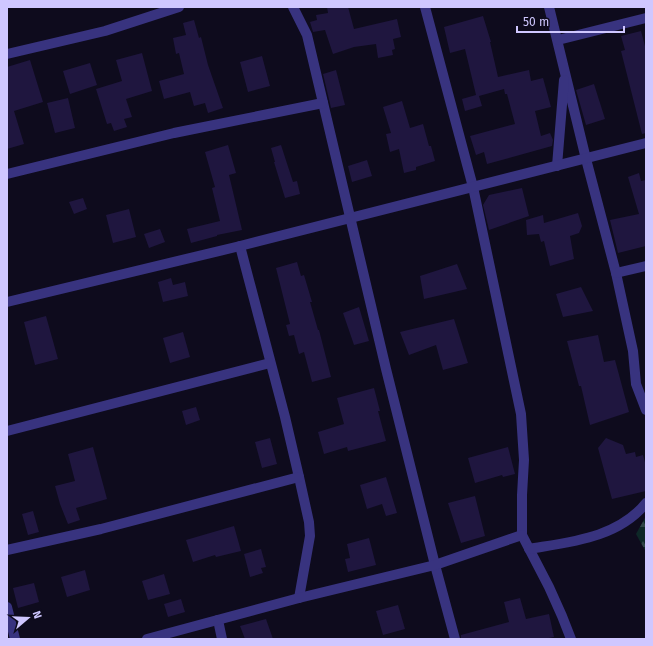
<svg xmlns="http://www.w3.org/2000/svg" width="653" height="646" viewBox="0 0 653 646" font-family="'Fira Sans',sans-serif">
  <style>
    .forest { fill: url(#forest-firs) }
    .building { fill: #1f163f }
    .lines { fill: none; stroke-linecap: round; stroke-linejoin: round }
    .minor { stroke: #38337f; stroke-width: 10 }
  </style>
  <defs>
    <pattern id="forest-firs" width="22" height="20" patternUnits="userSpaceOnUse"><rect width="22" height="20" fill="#0d2727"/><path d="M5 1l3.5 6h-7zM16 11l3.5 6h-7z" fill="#2f4547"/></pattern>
  </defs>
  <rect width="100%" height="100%" fill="#0e0b1d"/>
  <path class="forest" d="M646,516V552L636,534Z"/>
  <g class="building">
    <path d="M327,7H348L354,29L397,19L401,37L393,39L395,49L392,50L393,55L378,58L376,44L354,47L333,54L325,30L313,32L310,22L317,20L316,15L328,13Z"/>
    <path d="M483,16L491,42H490L498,77L529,70L531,81L543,78L551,107L535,111L541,136L550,133L553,140L552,146L487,164L484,152L476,155L470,136L515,124L507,94H505L504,89L479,96L482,106L465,111L462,99L476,95L465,49L450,53L444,27Z"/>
    <path d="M194,20L199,38L201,37L208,65L223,108L208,113L205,103L194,106L190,92L164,99L159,81L184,74L179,53L176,54L173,38L186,35L183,23Z"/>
    <path d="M641,31L646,50V133L642,134L621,51L625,50L621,36Z"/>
    <path d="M142,53L152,91L126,99L132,117L124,119L127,127L114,131L111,123L107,124L96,89L122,81L116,60Z"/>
    <path d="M262,56L270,86L248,92L240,62Z"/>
    <path d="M30,60L43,102L14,111L24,144L7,149V67Z"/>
    <path d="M90,63L97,85L70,94L63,71Z"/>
    <path d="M336,70L345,105L331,108L323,74Z"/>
    <path d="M594,84L605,119L586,125L576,90Z"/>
    <path d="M68,98L75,128L55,133L47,103Z"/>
    <path d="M402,101L410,128L423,124L429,146H431L435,161L416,167V170L404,173L399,149L390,152L386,134L391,133L383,107Z"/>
    <path d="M228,145L236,173L229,175L242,230L217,235V236L191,243L187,229L220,221L212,188L215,187L205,152Z"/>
    <path d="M281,145L293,182L297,181L300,194L285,198L274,162H275L271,148Z"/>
    <path d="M367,160L372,176L352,182L348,166Z"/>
    <path d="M639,173L641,181L646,180V246L618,253L610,220L639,214L628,177Z"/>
    <path d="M522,188L529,216L489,230L483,205L489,195Z"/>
    <path d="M83,198L87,209L74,214L69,202Z"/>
    <path d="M129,209L136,237L113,243L106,215Z"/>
    <path d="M578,213L582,226L579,233L570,236L574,259L550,266L544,241L541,242L539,234L527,235L526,220L543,215L544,223Z"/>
    <path d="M160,229L165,242L149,248L144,234Z"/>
    <path d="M297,262L301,276L304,275L312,302H310L318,330H319L331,377L312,382L304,352L299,354L294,335L289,336L286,325L290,324L276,268Z"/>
    <path d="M457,264L467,289L424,299L420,276Z"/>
    <path d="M171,278L173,285L185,282L188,296L163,302L158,282Z"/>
    <path d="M581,287L593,311L563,317L556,294Z"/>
    <path d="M359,307L369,341L354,345L343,313Z"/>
    <path d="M46,316L58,359L35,365L24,322Z"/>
    <path d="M454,319L468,363L443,370L436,345L409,355L400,332Z"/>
    <path d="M183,332L190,357L170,363L163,338Z"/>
    <path d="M598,335L604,362L615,360L629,412L590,425L581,386H579L567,341Z"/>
    <path d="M374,388L380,411H378L386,441L348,451L347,447L324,454L318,432L344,424L337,398Z"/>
    <path d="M196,407L200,420L186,425L182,411Z"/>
    <path d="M270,438L277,464L262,468L255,442Z"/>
    <path d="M606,438L623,445L626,454L635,452L636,457L643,455L646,466V491L612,499L598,448Z"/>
    <path d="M93,447L107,499L76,508L80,520L68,524L60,504L55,486L75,481L68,454Z"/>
    <path d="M508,447L515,474L503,477L502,475L475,483L468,458Z"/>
    <path d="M386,477L397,513L386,516L382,504L367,509L360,485Z"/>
    <path d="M475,496L485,536L461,543L448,503Z"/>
    <path d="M33,511L39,532L28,535L22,514Z"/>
    <path d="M234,526L241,551L216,557L215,555L193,562L186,540Z"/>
    <path d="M369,538L376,565L348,572L345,559L350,558L347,544Z"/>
    <path d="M261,549L266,567L261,568L263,573L250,577L244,554Z"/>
    <path d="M85,570L90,590L67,597L61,577Z"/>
    <path d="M164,574L170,594L148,600L142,581Z"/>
    <path d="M34,583L39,602L18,608L13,588Z"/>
    <path d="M520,598L526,619L549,614L554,637L544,639H461V635L509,622L504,602Z"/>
    <path d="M181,599L185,612L168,617L164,604Z"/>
    <path d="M398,605L405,629L383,635L376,611Z"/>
    <path d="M266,619L273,639H245L240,626Z"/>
  </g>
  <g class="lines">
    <g class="minor">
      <path d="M293,7L307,35L386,369L435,565L455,639"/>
      <path d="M425,7L473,187L521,414L524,460L522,495V535L549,587L562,616L571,639"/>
      <path d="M549,7L586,159L616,273L633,351L636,384L646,410"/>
      <path d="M558,40L646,18"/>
      <path d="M7,54L105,31L179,7"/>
      <path d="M557,166L564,80"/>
      <path d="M7,174L174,133L323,103"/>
      <path d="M240,246L285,417L299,477L309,522L310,536L299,598"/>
      <path d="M616,273L646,266"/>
      <path d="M7,302L240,246L646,143"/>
      <path d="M7,431L270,363"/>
      <path d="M529,549C570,542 618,538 646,503"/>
      <path d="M7,550L101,529L299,477"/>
      <path d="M7,607L15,639"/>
      <path d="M218,620L222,639"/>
      <path d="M147,639L299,598L435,565L522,535"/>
    </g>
  </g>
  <rect width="653" height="646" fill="none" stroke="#cfc7ff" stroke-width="16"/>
  <g transform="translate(28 618) rotate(71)" stroke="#0e0b1d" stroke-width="3" paint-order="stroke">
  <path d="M0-3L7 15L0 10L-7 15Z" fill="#cfc7ff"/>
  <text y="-6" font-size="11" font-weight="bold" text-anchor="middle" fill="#cfc7ff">N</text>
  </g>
  <path d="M517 26v6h107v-6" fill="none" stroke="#cfc7ff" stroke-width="2"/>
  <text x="523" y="26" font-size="12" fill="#cfc7ff" stroke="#0e0b1d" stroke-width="3" paint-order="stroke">50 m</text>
</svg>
